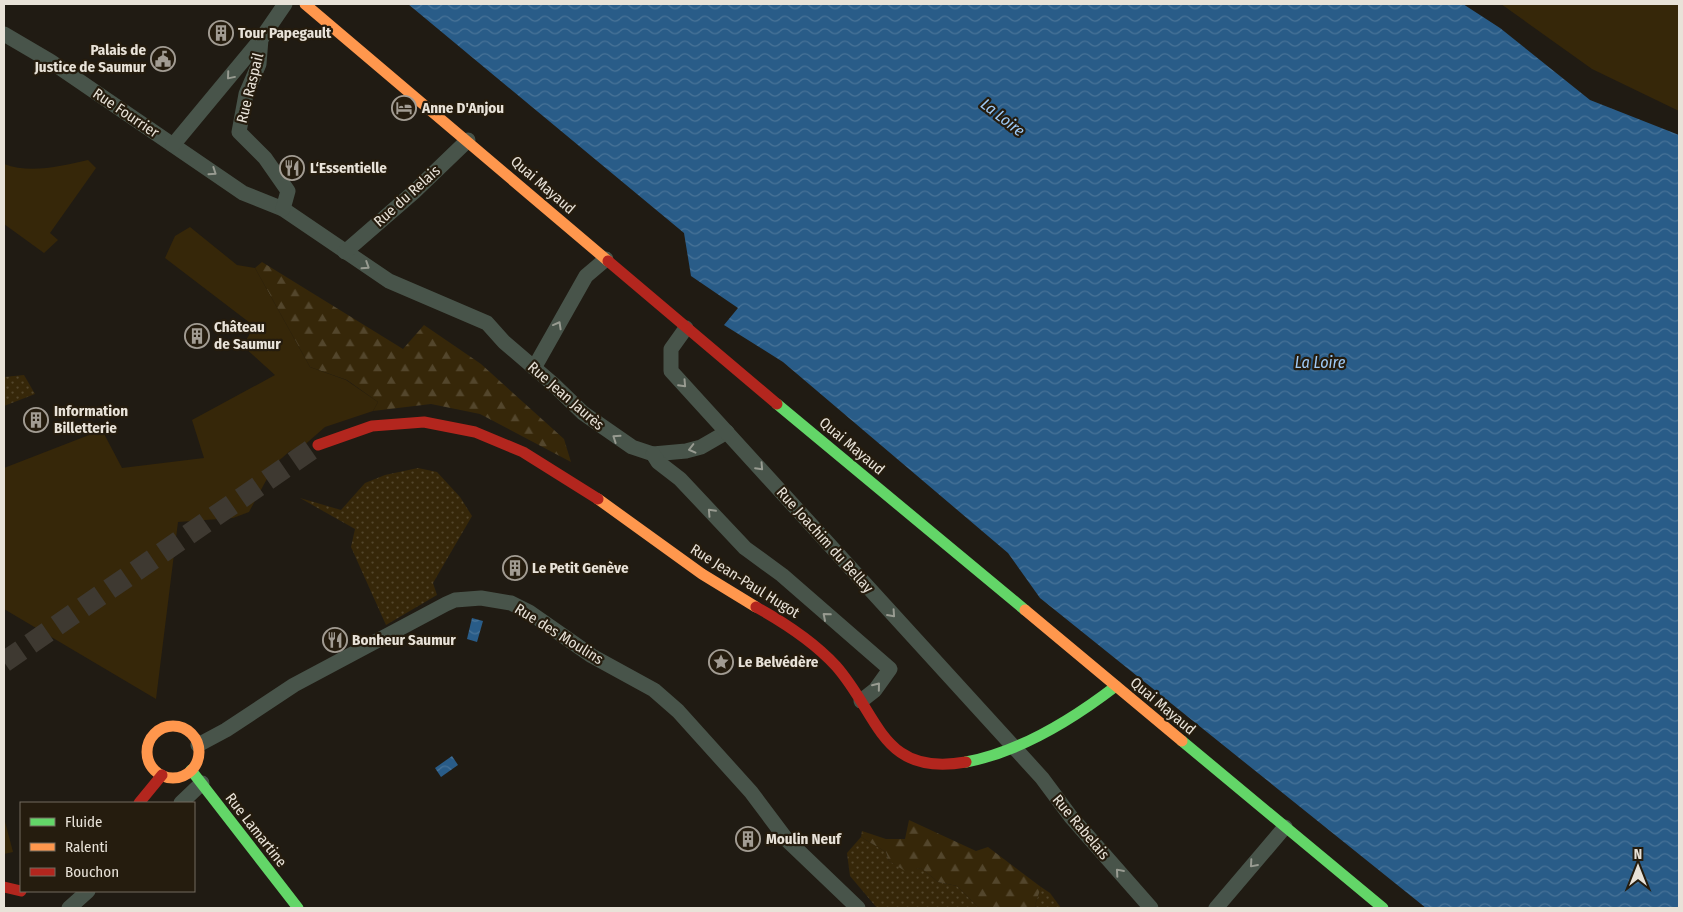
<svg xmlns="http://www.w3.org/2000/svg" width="1683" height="912" viewBox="0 0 1683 912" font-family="'Fira Sans Condensed',sans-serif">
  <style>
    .grass { fill: url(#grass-dots) }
    .forest { fill: url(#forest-firs) }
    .green { fill: #362709 }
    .water { fill: url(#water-waves) }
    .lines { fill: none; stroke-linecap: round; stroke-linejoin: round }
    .secondary-tunnel { stroke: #3e3931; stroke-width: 21; stroke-dasharray: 21 11; stroke-linecap: butt }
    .street { stroke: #48544a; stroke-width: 15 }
    .fast { stroke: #63d668; stroke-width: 11 }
    .slow { stroke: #ff974d; stroke-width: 11 }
    .jam { stroke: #b3261e; stroke-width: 11 }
    .oneway { stroke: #989b91 }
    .labels { text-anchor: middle; stroke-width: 4.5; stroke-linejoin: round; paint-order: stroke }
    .poi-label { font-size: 15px; font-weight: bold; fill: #e8e2d8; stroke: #251c0e; text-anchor: start }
    .street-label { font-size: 15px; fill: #e8e2d8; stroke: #251c0e }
    .water-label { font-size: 16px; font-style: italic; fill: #9fcbf7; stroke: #251c0e }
  </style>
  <defs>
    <pattern id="grass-dots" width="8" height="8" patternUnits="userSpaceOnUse" patternTransform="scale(1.25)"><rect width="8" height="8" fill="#362709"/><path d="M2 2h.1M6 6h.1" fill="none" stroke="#53462c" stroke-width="1.8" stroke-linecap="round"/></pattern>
    <pattern id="forest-firs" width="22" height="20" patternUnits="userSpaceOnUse" patternTransform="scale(1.25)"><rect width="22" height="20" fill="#362709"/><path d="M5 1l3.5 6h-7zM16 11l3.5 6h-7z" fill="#53462c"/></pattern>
    <pattern id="water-waves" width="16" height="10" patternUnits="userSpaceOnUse" patternTransform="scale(1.25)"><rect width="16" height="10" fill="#295c88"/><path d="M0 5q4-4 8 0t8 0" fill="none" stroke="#487398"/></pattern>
  </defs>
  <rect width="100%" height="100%" fill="#201b13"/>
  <g class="grass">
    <path d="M24,375L35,394L4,406V377Z"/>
    <path d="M418,468L437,472L460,497L472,516L433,583L437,595L386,625L351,547L355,529L300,498L341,510L365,483L385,475Z"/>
    <path d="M861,837L886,852L889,861L905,870L921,868L938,882L957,886L979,908H877L850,876L847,853Z"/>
    <path d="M1041,887L1050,893L1061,908H1036L1035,905Z"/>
  </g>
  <g class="forest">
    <path d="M262,262L403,349L424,325L481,364L564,439L571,462L480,414L431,404L373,411L378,402L347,380L310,367L255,268Z"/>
    <path d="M909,820L976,851L988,847L1041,887L1035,905L1036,908H979L957,886L938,882L921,868L905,871L889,861L886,852L861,837L862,831L886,839H905Z"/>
  </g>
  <g class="green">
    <path d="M1501,4H1679V111L1592,69Z"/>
    <path d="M88,160L96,168L50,233L58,240L44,253L4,224V164C30,174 62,166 88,160Z"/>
    <path d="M190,227L237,265L255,268L310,367L346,380L378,402L373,411L325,427L300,449L290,451L275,464L249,512L233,518L178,522L156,699L4,609V468L102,430L122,468L204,458L192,420L275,375L243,346L254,326L165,258L175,236Z"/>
    <path d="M4,818L13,852L4,854Z"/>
  </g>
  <g class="water">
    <path d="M408,4H1463L1500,28L1590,100L1679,135V908H1426L1040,598L1008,553L783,362L724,325L738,308L691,276L684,233Z"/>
    <path d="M472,618L483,621L477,642L467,639Z"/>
    <path d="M452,756L458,765L441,777L435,768Z"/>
  </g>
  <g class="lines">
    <path class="secondary-tunnel" d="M4,662L318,445"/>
    <g class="street">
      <path d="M4,34L50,61L243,193L283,209L389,281L487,323L504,342L553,384L583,413L632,447L653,454L686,451L701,447L727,432"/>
      <path d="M261,39L259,64L246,94L239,132L265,158L288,191L283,209"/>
      <path d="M173,145L261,39L285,4"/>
      <path d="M345,252L414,192L468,140"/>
      <path d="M686,328L671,349V371L1042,778L1071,817L1151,908"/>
      <path d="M534,368L586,276L606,259"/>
      <path d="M653,454L658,462L680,479L745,548L782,575L890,669L875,690L861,701"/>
      <path d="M198,745L226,730L294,685L446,604L455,600L481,598L511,603L529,612L592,656L654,690L678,711L751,792L787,840L858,908"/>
      <path d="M181,803L202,783"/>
      <path d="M69,908L88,891"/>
      <path d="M1216,908L1285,827"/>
    </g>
    <g class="fast">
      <path d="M777,404L1025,610"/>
      <path d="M1182,741L1383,908"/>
      <path d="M966,762C1020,752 1073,719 1116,686"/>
      <path d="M191,770L298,908"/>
    </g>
    <g class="slow">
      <path d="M305,4L608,261"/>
      <path d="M598,499L702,574L756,607"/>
      <path d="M1025,610L1182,741"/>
      <circle cx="173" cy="752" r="26"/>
    </g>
    <g class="jam">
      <path d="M608,261L777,404"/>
      <path d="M318,445L372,426L424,422L475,432L523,452L598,499"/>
      <path d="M756,607C785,623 813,641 836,666C880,716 881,777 966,762"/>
      <path d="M139,803L162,775"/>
      <path d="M4,887L21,891"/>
    </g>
  </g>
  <defs><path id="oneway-chevron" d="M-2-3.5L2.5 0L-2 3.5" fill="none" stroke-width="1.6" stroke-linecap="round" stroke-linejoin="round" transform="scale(1.25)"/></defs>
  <g class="oneway">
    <use href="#oneway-chevron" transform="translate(230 76) rotate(130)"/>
    <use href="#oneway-chevron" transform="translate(213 172) rotate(34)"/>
    <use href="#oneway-chevron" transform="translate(366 266) rotate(33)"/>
    <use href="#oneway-chevron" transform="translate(558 325) rotate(-61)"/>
    <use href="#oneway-chevron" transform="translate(683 384) rotate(47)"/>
    <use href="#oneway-chevron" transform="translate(616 438) rotate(-146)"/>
    <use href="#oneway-chevron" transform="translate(692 449) rotate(166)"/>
    <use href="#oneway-chevron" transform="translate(760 467) rotate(47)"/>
    <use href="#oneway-chevron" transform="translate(711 512) rotate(-133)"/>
    <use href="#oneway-chevron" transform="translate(892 614) rotate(48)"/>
    <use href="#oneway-chevron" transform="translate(826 616) rotate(-139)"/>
    <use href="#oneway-chevron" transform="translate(877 686) rotate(-51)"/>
    <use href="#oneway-chevron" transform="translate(1253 864) rotate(131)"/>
    <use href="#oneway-chevron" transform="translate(1119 872) rotate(-131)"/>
  </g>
  <defs>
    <symbol id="building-ring" viewBox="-11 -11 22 22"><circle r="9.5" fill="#251c0e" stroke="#a29c93" stroke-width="1.5"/><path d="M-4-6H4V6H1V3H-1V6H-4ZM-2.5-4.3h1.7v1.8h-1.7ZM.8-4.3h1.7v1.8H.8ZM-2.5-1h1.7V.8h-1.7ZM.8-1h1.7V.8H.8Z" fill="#a29c93"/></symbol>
    <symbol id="civic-ring" viewBox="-11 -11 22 22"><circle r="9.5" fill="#251c0e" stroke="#a29c93" stroke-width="1.5"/><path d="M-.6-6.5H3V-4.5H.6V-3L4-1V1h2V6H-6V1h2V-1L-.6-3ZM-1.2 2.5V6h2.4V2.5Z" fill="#a29c93"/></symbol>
    <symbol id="hotel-ring" viewBox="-11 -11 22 22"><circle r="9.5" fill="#251c0e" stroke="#a29c93" stroke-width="1.5"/><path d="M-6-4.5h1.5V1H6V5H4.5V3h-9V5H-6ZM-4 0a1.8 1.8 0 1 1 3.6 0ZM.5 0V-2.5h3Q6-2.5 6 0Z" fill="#a29c93"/></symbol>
    <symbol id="restaurant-ring" viewBox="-11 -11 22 22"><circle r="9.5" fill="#251c0e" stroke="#a29c93" stroke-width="1.5"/><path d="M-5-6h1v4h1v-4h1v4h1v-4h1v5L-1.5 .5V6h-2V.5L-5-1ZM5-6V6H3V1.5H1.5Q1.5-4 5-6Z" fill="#a29c93"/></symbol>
    <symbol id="sight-ring" viewBox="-11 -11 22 22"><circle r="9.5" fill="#251c0e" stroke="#a29c93" stroke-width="1.5"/><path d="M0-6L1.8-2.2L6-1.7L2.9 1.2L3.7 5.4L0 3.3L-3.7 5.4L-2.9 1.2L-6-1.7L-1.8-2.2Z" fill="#a29c93"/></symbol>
  </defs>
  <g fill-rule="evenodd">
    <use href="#building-ring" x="207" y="19" width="28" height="28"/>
    <use href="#civic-ring" x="149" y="45" width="28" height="28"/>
    <use href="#hotel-ring" x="390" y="94" width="28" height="28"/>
    <use href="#restaurant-ring" x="278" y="154" width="28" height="28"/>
    <use href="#building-ring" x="183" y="322" width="28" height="28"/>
    <use href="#building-ring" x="22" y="406" width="28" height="28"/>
    <use href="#building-ring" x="501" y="554" width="28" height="28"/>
    <use href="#restaurant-ring" x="321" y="626" width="28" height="28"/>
    <use href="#sight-ring" x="707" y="648" width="28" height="28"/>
    <use href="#building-ring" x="734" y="825" width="28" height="28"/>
  </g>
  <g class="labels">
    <g class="poi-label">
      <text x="238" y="38">Tour Papegault</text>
      <text x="146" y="55" text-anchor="end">Palais de<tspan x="146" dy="17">Justice de Saumur</tspan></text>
      <text x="422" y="113">Anne D'Anjou</text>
      <text x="310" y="173">L‘Essentielle</text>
      <text x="214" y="332">Château<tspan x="214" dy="17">de Saumur</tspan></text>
      <text x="54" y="416">Information<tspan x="54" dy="17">Billetterie</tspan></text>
      <text x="532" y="573">Le Petit Genève</text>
      <text x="352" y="645">Bonheur Saumur</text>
      <text x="738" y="667">Le Belvédère</text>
      <text x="766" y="844">Moulin Neuf</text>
    </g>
    <g class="street-label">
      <text transform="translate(250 88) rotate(-76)" y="5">Rue Raspail</text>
      <text transform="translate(126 113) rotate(34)" y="5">Rue Fourrier</text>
      <text transform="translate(543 185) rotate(41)" y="5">Quai Mayaud</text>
      <text transform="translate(407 196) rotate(-42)" y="5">Rue du Relais</text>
      <text transform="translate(566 396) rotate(41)" y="5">Rue Jean Jaurès</text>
      <text transform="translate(852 446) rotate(40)" y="5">Quai Mayaud</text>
      <text transform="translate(825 540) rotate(48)" y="5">Rue Joachim du Bellay</text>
      <text transform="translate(745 581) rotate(32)" y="5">Rue Jean-Paul Hugot</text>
      <text transform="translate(559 634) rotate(32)" y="5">Rue des Moulins</text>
      <text transform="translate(1163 706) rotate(40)" y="5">Quai Mayaud</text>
      <text transform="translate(1081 827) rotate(50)" y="5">Rue Rabelais</text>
      <text transform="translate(256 830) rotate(52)" y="5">Rue Lamartine</text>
    </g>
    <g class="water-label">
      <text transform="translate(1003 117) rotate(38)" y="6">La Loire</text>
      <text x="1320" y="368">La Loire</text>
    </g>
  </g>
  <rect width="1683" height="912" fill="none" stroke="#e8e2d8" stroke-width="10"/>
  <rect x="20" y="802" width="175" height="90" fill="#251c0e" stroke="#736b5f"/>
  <rect x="30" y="818" width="25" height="8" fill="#63d668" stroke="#736b5f"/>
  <text x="65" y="827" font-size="15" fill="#e8e2d8">Fluide</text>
  <rect x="30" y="843" width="25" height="8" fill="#ff974d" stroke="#736b5f"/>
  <text x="65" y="852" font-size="15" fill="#e8e2d8">Ralenti</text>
  <rect x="30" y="868" width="25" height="8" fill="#b3261e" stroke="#736b5f"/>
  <text x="65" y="877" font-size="15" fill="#e8e2d8">Bouchon</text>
  <g transform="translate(1638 867)" stroke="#251c0e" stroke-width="4" paint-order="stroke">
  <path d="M0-4L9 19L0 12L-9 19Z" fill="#e8e2d8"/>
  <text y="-8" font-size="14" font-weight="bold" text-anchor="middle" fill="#e8e2d8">N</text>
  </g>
</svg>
